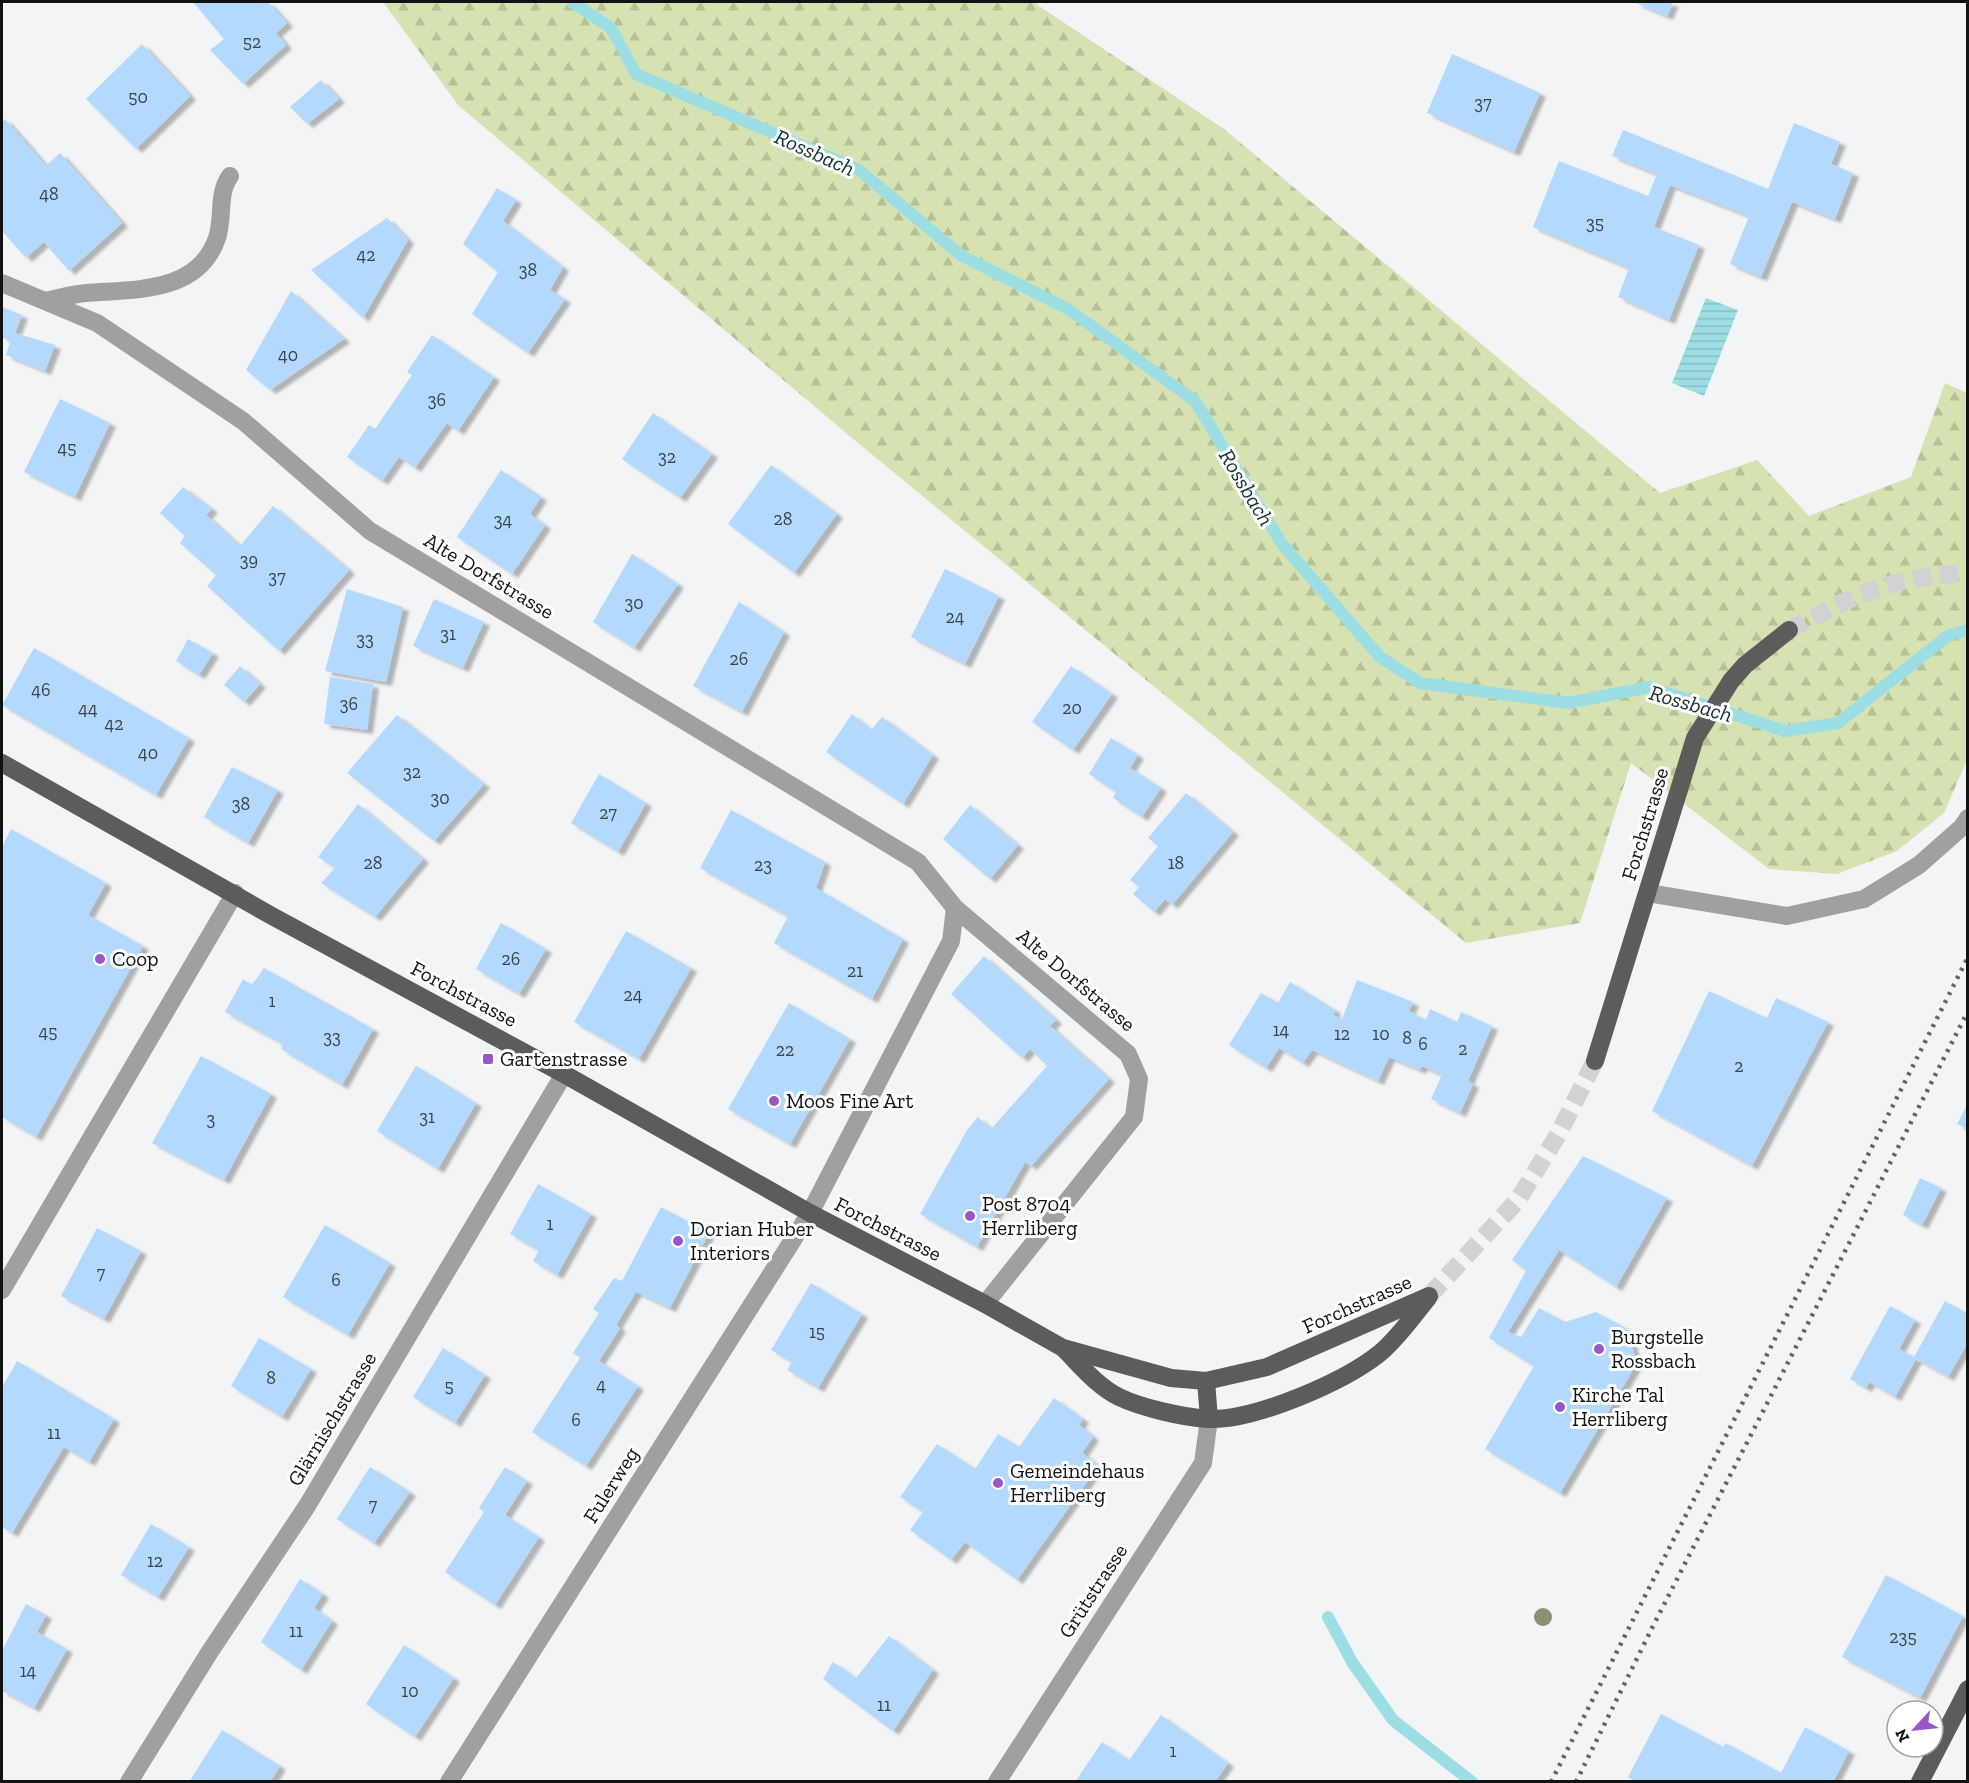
<svg xmlns="http://www.w3.org/2000/svg" width="1969" height="1783" viewBox="0 0 1969 1783" font-family="'Zilla Slab',serif">
  <style>
    .forest { fill: url(#forest-firs) }
    .water { fill: url(#water-rules) }
    .lines { fill: none; stroke-linecap: round; stroke-linejoin: round }
    .stream { stroke: #9ddee4; stroke-width: 12 }
    .building { fill: #b3d9fe; filter: url(#shadow) }
    .major-tunnel { stroke: #d1d2d4; stroke-width: 18; stroke-dasharray: 18 9; stroke-linecap: butt }
    .minor { stroke: #a1a0a0; stroke-width: 18 }
    .major { stroke: #5d5c5b; stroke-width: 18 }
    .rail { stroke: #636465; stroke-width: 4.5; stroke-dasharray: 3 6; stroke-linecap: butt }
    .tree { fill: #8a9071 }
    .poi-dot { fill: #9955ca; stroke: #fff; stroke-width: 2 }
    .labels { text-anchor: middle; stroke-width: 6; stroke-linejoin: round; paint-order: stroke }
    .number-label { font-size: 18px; fill: #3a444d }
    .street-label { font-size: 21px; fill: #111212; stroke: #fff }
    .poi-label { font-size: 21px; fill: #111212; stroke: #fff; text-anchor: start }
    .water-label { font-size: 22px; font-style: italic; fill: #0f3133; stroke: #fff }
  </style>
  <defs>
    <pattern id="forest-firs" width="22" height="20" patternUnits="userSpaceOnUse" patternTransform="scale(1.5)"><rect width="22" height="20" fill="#d6e2b2"/><path d="M5 1l3.5 6h-7zM16 11l3.5 6h-7z" fill="#b7c198"/></pattern>
    <pattern id="water-rules" width="6" height="5" patternUnits="userSpaceOnUse" patternTransform="scale(1.5)"><rect width="6" height="5" fill="#9ddee4"/><path d="M0 2.5h6" fill="none" stroke="#86bdc3"/></pattern>
    <filter id="shadow"><feDropShadow dx="6" dy="4" stdDeviation="1.5" flood-color="#0004"/></filter>
  </defs>
  <rect width="100%" height="100%" fill="#f3f4f6"/>
  <path class="forest" d="M383,2H1033L1224,129L1660,493L1757,460L1809,516L1911,477L1945,383L1967,393V760L1944,813L1897,851L1837,874L1769,869L1631,763L1580,923L1466,943L852,438L458,105Z"/>
  <path class="water" d="M1706,298L1738,310L1704,396L1672,383Z"/>
  <g class="lines">
    <g class="stream">
      <path d="M572,2L611,28L636,74L859,170L962,256L1068,309L1195,401L1282,544L1380,657L1420,683L1568,703L1649,687L1785,731L1838,723L1949,635L1968,630"/>
      <path d="M1328,1617L1352,1662L1393,1720L1472,1782"/>
    </g>
  </g>
  <g class="building">
    <path d="M193,2H268L287,23L276,33L286,45L243,84L210,50L224,39Z"/>
    <path d="M1634,2H1673L1667,16Z"/>
    <path d="M142,44L190,96L136,149L86,99Z"/>
    <path d="M1452,54L1540,93L1514,152L1427,113Z"/>
    <path d="M321,80L339,99L307,124L290,107Z"/>
    <path d="M5,119L46,166L60,153L122,223L69,271L44,242L26,258L2,231V122Z"/>
    <path d="M1794,123L1840,142L1831,164L1853,173L1835,219L1792,202L1761,277L1730,264L1749,216L1670,185L1654,227L1699,245L1669,320L1618,297L1629,268L1533,227L1559,161L1648,196L1657,174L1612,156L1623,130L1768,189Z"/>
    <path d="M497,188L516,200L503,221L563,267L550,290L565,299L528,353L472,314L498,272L463,244Z"/>
    <path d="M387,218L408,240L363,318L311,270Z"/>
    <path d="M291,291L344,339L270,390L246,370Z"/>
    <path d="M2,307L22,315L15,333L55,345L45,371L6,355L10,342L2,337Z"/>
    <path d="M432,335L494,377L458,431L447,423L415,468L399,457L382,481L347,457L369,425L375,429L412,375L407,372Z"/>
    <path d="M60,399L110,423L75,497L24,472Z"/>
    <path d="M653,413L712,454L680,498L622,459Z"/>
    <path d="M771,465L837,514L794,573L728,524Z"/>
    <path d="M501,470L541,497L530,514L545,525L512,574L457,537Z"/>
    <path d="M183,487L212,509L206,515L240,546L273,506L349,570L279,651L207,586L216,575L180,543L185,536L160,513Z"/>
    <path d="M632,554L678,584L634,648L593,622Z"/>
    <path d="M945,569L999,596L965,664L911,637Z"/>
    <path d="M347,589L403,607L386,682L325,671Z"/>
    <path d="M434,599L484,622L463,668L413,646Z"/>
    <path d="M739,602L784,632L742,712L693,686Z"/>
    <path d="M188,639L213,653L199,675L176,661Z"/>
    <path d="M34,648L189,738L156,795L2,705Z"/>
    <path d="M240,666L260,684L244,702L224,685Z"/>
    <path d="M1071,666L1112,694L1073,750L1032,722Z"/>
    <path d="M330,677L373,684L367,730L324,724Z"/>
    <path d="M852,714L871,730L882,717L933,755L903,804L826,752Z"/>
    <path d="M397,715L484,784L434,841L347,773Z"/>
    <path d="M1111,738L1138,755L1130,768L1161,788L1142,817L1113,798L1116,792L1089,774Z"/>
    <path d="M232,767L278,790L248,843L204,817Z"/>
    <path d="M599,774L646,803L618,852L571,823Z"/>
    <path d="M1186,793L1233,832L1172,905L1165,899L1154,912L1133,894L1139,887L1130,880L1158,846L1148,838Z"/>
    <path d="M358,804L423,859L375,917L321,883L335,868L318,857Z"/>
    <path d="M970,805L1018,845L990,879L943,839Z"/>
    <path d="M731,810L825,862L816,888L903,939L872,999L774,943L788,916L700,868Z"/>
    <path d="M11,829L106,883L88,915L143,946L36,1137L2,1117V847Z"/>
    <path d="M501,923L546,949L519,994L476,969Z"/>
    <path d="M626,931L691,968L639,1059L574,1022Z"/>
    <path d="M984,956L1056,1020L1050,1026L1109,1079L1031,1166L1025,1162L977,1247L920,1214L967,1130L978,1117L991,1129L1047,1066L1030,1049L1022,1058L951,994Z"/>
    <path d="M264,968L373,1029L342,1085L281,1049L283,1044L225,1012L243,979L252,985Z"/>
    <path d="M1357,980L1413,1002L1409,1011L1426,1020L1430,1009L1457,1022L1461,1012L1492,1026L1468,1081L1473,1084L1460,1113L1431,1099L1442,1075L1422,1066L1420,1070L1389,1057L1378,1081L1312,1050L1303,1063L1279,1048L1266,1068L1229,1045L1261,993L1278,1003L1290,982L1335,1010L1333,1015L1342,1019Z"/>
    <path d="M1709,991L1767,1018L1776,998L1828,1022L1752,1166L1652,1111Z"/>
    <path d="M789,1003L850,1039L790,1144L728,1109Z"/>
    <path d="M201,1056L271,1094L224,1180L152,1143Z"/>
    <path d="M416,1066L476,1103L438,1169L377,1131Z"/>
    <path d="M1968,1103V1129L1957,1124Z"/>
    <path d="M1583,1156L1667,1198L1616,1287L1559,1250L1508,1332L1521,1337L1539,1308L1565,1322L1596,1312L1627,1329L1637,1363L1560,1493L1485,1449L1534,1366L1489,1338L1526,1271L1512,1260Z"/>
    <path d="M1920,1178L1941,1188L1922,1225L1903,1215Z"/>
    <path d="M538,1184L591,1214L557,1275L533,1261L539,1250L510,1234Z"/>
    <path d="M661,1207L709,1233L670,1308L636,1292L616,1325L620,1328L599,1361L638,1386L586,1466L532,1432L580,1358L573,1353L599,1313L593,1309L614,1278L622,1281Z"/>
    <path d="M325,1225L390,1263L348,1335L283,1297Z"/>
    <path d="M97,1228L141,1251L104,1319L61,1296Z"/>
    <path d="M811,1283L862,1314L818,1388L787,1370L792,1362L771,1350Z"/>
    <path d="M1945,1301L1968,1314V1342L1948,1377L1916,1359L1895,1397L1869,1382L1866,1388L1850,1379L1890,1306L1915,1320L1899,1349L1914,1357Z"/>
    <path d="M259,1338L311,1369L282,1417L231,1386Z"/>
    <path d="M443,1348L485,1375L455,1423L413,1397Z"/>
    <path d="M17,1361L114,1419L89,1462L64,1447L12,1533L2,1527V1387Z"/>
    <path d="M1054,1398L1083,1419L1079,1425L1093,1437L1082,1453L1099,1465L1017,1580L965,1542L951,1560L910,1530L923,1512L900,1497L937,1444L975,1469L998,1434L1019,1447Z"/>
    <path d="M370,1467L410,1492L374,1543L337,1519Z"/>
    <path d="M505,1467L527,1481L505,1515L539,1537L495,1605L445,1572L484,1512L479,1508Z"/>
    <path d="M151,1524L189,1547L158,1597L121,1575Z"/>
    <path d="M1886,1575L1963,1616L1920,1698L1842,1657Z"/>
    <path d="M300,1579L323,1594L314,1608L332,1621L301,1670L261,1642Z"/>
    <path d="M26,1604L46,1615L37,1632L67,1649L34,1708L2,1691V1651Z"/>
    <path d="M889,1636L933,1670L893,1731L823,1679L833,1662L856,1678Z"/>
    <path d="M404,1645L454,1678L415,1737L366,1704Z"/>
    <path d="M1661,1714L1723,1747L1726,1743L1781,1773L1805,1727L1849,1751L1833,1782H1635L1628,1777Z"/>
    <path d="M1161,1715L1228,1763L1215,1782H1075L1102,1742L1129,1760Z"/>
    <path d="M222,1730L280,1766L270,1782H189Z"/>
  </g>
  <g class="lines">
    <g class="major-tunnel">
      <path d="M1789,630C1848,598 1898,573 1968,574"/>
      <path d="M1429,1296L1518,1200L1559,1133L1595,1061"/>
    </g>
    <g class="minor">
      <path d="M2,283L97,323L243,421L370,531L918,862L955,908L1128,1054L1139,1079L1134,1117L985,1304"/>
      <path d="M45,301C59,298 73,294 86,293C134,289 198,294 217,238C224,218 217,194 230,176"/>
      <path d="M1648,893L1787,916L1864,899L1919,865L1962,827L1968,818"/>
      <path d="M2,1290L235,893"/>
      <path d="M129,1782L209,1653L307,1506L564,1074"/>
      <path d="M449,1782L810,1213L951,941L955,908"/>
      <path d="M997,1782L1203,1463L1209,1419"/>
    </g>
    <g class="major">
      <path d="M2,763L272,916L564,1074L810,1213L985,1304L1063,1348L1171,1378L1206,1381L1267,1367L1429,1296"/>
      <path d="M1595,1061L1695,738L1731,681L1745,665L1789,630"/>
      <path d="M1064,1349C1081,1366 1097,1386 1119,1397C1142,1408 1182,1417 1208,1419C1254,1421 1344,1382 1380,1353C1399,1337 1413,1316 1428,1298"/>
      <path d="M1206,1381L1209,1419"/>
      <path d="M1920,1782L1968,1689"/>
    </g>
    <g class="rail">
      <path d="M1551,1782L1968,957"/>
      <path d="M1576,1782L1653,1626L1968,1011"/>
    </g>
  </g>
  <circle class="tree" cx="1543" cy="1617" r="9"/>
  <g class="poi-dot">
    <circle cx="100" cy="959" r="6"/>
    <rect x="482" y="1053" width="12" height="12" rx="3"/>
    <circle cx="774" cy="1101" r="6"/>
    <circle cx="970" cy="1216" r="6"/>
    <circle cx="678" cy="1241" r="6"/>
    <circle cx="1599" cy="1349" r="6"/>
    <circle cx="1560" cy="1407" r="6"/>
    <circle cx="998" cy="1483" r="6"/>
  </g>
  <g class="labels">
    <g class="number-label">
      <text x="252" y="48">52</text>
      <text x="138" y="103">50</text>
      <text x="1483" y="109">37</text>
      <text x="49" y="200">48</text>
      <text x="1595" y="229">35</text>
      <text x="366" y="261">42</text>
      <text x="528" y="276">38</text>
      <text x="288" y="361">40</text>
      <text x="437" y="406">36</text>
      <text x="67" y="454">45</text>
      <text x="667" y="463">32</text>
      <text x="783" y="525">28</text>
      <text x="503" y="526">34</text>
      <text x="249" y="566">39</text>
      <text x="277" y="583">37</text>
      <text x="634" y="609">30</text>
      <text x="955" y="623">24</text>
      <text x="448" y="640">31</text>
      <text x="365" y="645">33</text>
      <text x="739" y="665">26</text>
      <text x="41" y="696">46</text>
      <text x="349" y="710">36</text>
      <text x="1072" y="714">20</text>
      <text x="88" y="715">44</text>
      <text x="114" y="730">42</text>
      <text x="148" y="759">40</text>
      <text x="412" y="778">32</text>
      <text x="440" y="804">30</text>
      <text x="241" y="810">38</text>
      <text x="608" y="819">27</text>
      <text x="373" y="869">28</text>
      <text x="1176" y="869">18</text>
      <text x="763" y="871">23</text>
      <text x="511" y="965">26</text>
      <text x="855" y="977">21</text>
      <text x="633" y="1001">24</text>
      <text x="272" y="1007">1</text>
      <text x="1281" y="1036">14</text>
      <text x="48" y="1038">45</text>
      <text x="1342" y="1040">12</text>
      <text x="1381" y="1040">10</text>
      <text x="332" y="1043">33</text>
      <text x="1407" y="1044">8</text>
      <text x="1423" y="1050">6</text>
      <text x="1463" y="1055">2</text>
      <text x="785" y="1056">22</text>
      <text x="1739" y="1072">2</text>
      <text x="427" y="1123">31</text>
      <text x="211" y="1125">3</text>
      <text x="550" y="1230">1</text>
      <text x="101" y="1279">7</text>
      <text x="336" y="1286">6</text>
      <text x="817" y="1338">15</text>
      <text x="271" y="1384">8</text>
      <text x="601" y="1391">4</text>
      <text x="449" y="1392">5</text>
      <text x="576" y="1426">6</text>
      <text x="54" y="1439">11</text>
      <text x="373" y="1511">7</text>
      <text x="155" y="1567">12</text>
      <text x="296" y="1637">11</text>
      <text x="1903" y="1643">235</text>
      <text x="28" y="1677">14</text>
      <text x="410" y="1697">10</text>
      <text x="884" y="1711">11</text>
      <text x="1173" y="1757">1</text>
    </g>
    <g class="street-label">
      <text transform="translate(489 576) rotate(31)" y="7">Alte Dorfstrasse</text>
      <text transform="translate(1645 824) rotate(-73)" y="7">Forchstrasse</text>
      <text transform="translate(1076 980) rotate(40)" y="7">Alte Dorfstrasse</text>
      <text transform="translate(464 994) rotate(28)" y="7">Forchstrasse</text>
      <text transform="translate(888 1229) rotate(27)" y="7">Forchstrasse</text>
      <text transform="translate(1357 1304) rotate(-24)" y="7">Forchstrasse</text>
      <text transform="translate(332 1419) rotate(-59)" y="7">Glärnischstrasse</text>
      <text transform="translate(611 1485) rotate(-58)" y="7">Fulerweg</text>
      <text transform="translate(1093 1591) rotate(-57)" y="7">Grütstrasse</text>
    </g>
    <g class="poi-label">
      <text x="112" y="966">Coop</text>
      <text x="500" y="1066">Gartenstrasse</text>
      <text x="786" y="1108">Moos Fine Art</text>
      <text x="982" y="1211">Post 8704<tspan x="982" dy="24">Herrliberg</tspan></text>
      <text x="690" y="1236">Dorian Huber<tspan x="690" dy="24">Interiors</tspan></text>
      <text x="1611" y="1344">Burgstelle<tspan x="1611" dy="24">Rossbach</tspan></text>
      <text x="1572" y="1402">Kirche Tal<tspan x="1572" dy="24">Herrliberg</tspan></text>
      <text x="1010" y="1478">Gemeindehaus<tspan x="1010" dy="24">Herrliberg</tspan></text>
    </g>
    <g class="water-label">
      <text transform="translate(815 152) rotate(24)" y="8">Rossbach</text>
      <text transform="translate(1247 487) rotate(59)" y="8">Rossbach</text>
      <text transform="translate(1691 703) rotate(16)" y="8">Rossbach</text>
    </g>
  </g>
  <rect width="1969" height="1783" fill="none" stroke="#111212" stroke-width="6"/>
  <g transform="translate(1915 1729) rotate(243)"><circle r="28" fill="#ffffff" stroke="#a0a0a0" stroke-width="1.5"/>
  <path d="M0-4.5L10 22L0 15L-10 22Z" fill="#9955ca"/>
  <text y="-9" font-size="16" font-weight="bold" text-anchor="middle" fill="#111212">N</text>
  </g>
</svg>
